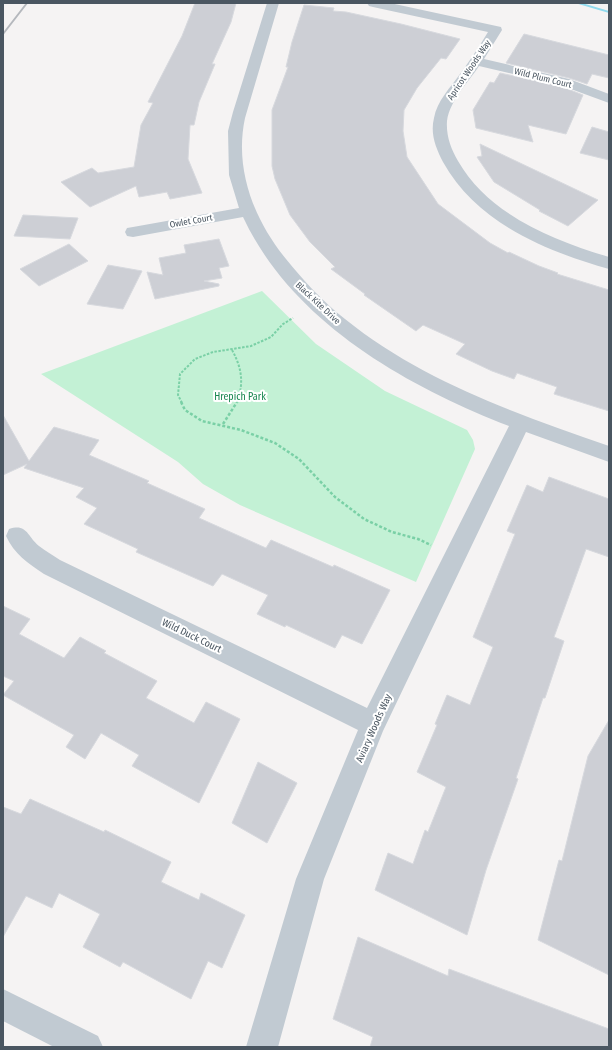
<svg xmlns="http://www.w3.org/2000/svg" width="612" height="1050" viewBox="0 0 612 1050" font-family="'Fira Sans Condensed',sans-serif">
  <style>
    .green { fill: #c3f1d5 }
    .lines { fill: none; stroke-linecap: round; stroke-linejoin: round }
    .stream { fill: #90daee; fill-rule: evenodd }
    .building { fill: #cdcfd5; stroke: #d7d9de }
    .path-far1 { stroke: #7ad0a6; stroke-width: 2; stroke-dasharray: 2.5 1.5; stroke-linecap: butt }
    .path { stroke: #7ad0a6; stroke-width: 2.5; stroke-dasharray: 3 2; stroke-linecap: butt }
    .minor { fill: #c1cad2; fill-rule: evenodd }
    .rail { stroke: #b5b8bd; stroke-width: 2 }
    .labels { text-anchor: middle; stroke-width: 4; stroke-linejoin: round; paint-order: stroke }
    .far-street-label { font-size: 9px; fill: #4a5661; stroke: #fff }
    .park-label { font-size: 10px; fill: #17864f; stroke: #fff }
    .street-label { font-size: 10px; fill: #4a5661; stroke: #fff }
  </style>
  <rect width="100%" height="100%" fill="#f5f3f3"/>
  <path class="green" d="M262,291L316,344L385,391L467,430L473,440L475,449L416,582L240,505L203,484L178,462L41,374Z"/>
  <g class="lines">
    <path class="stream" d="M575,3H582L609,11V13Z"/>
  </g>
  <g class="building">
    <path d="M195,3H236L231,22L212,64H215L199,102L194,125H190L188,159L202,193L170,199L167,192L139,197L136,186L90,207L61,182L92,168L98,173L134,167L141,125L153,103L148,102L182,36Z"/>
    <path d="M304,5L334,8L333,11L346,12L401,24L460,39L446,59L441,58L417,88L404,110L403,131L407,157L438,204L490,243L508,253L509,252L539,266L558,273L557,274L609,290V411L554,394L557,387L517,373L514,379L492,371L456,354L465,344L423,325L416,331L364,295L365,294L331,269L335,267L310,242L290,215L275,179L272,166V110L288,67H286L292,42Z"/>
    <path d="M524,34L609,55V78L592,74L587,84L569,78L506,63Z"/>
    <path d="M500,73L560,86L583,95L566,134L528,125L533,142L476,128L473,110L490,82L494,83Z"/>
    <path d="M592,127L609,132V160L580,153Z"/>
    <path d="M480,144L598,200L568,226L539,211L540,210L494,182L477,157L482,156Z"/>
    <path d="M23,215L78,218L70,239L14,236Z"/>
    <path d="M219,239L229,266L219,268L222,278L204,281L219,284V286L155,299L147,272L163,275L159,258L186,253L184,245Z"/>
    <path d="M69,244L88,261L39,286L20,269Z"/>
    <path d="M108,265L142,271L123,309L87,304Z"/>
    <path d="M3,415L29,461L54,427L99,440L89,455L149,481L147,483L205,509L199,518L266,548L271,540L333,567L334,565L390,590L362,644L342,635L335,648L286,625L285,627L257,614L268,595L222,574L213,586L136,552L138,549L84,524L97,508L76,497L84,488L24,468L27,464L3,475Z"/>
    <path d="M549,477L609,499V557L586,549L554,637L564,641L545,698H543L516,778L518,779L486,870L467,935L375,890L388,853L413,864L425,830L428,832L446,787L417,772L437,725L435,724L447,695L470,705L493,647L473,637L515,534L507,531L527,485L543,492Z"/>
    <path d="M3,606L30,619L19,634L64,658L80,637L106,651L104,653L157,681L146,698L194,723L206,702L240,719L199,803L132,766L139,755L101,733L85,759L66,747L74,735L3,695L14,681L3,676Z"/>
    <path d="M609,720V975L538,940L559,860L562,861L588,756Z"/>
    <path d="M258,762L297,783L267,843L232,823Z"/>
    <path d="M30,799L104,832L105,830L171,862L161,882L199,900L201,893L245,915L222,968L208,961L191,999L123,962L120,967L83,947L100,914L59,893L52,908L26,896L3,937V807L21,814Z"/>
    <path d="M358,937L448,976L449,969L609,1029V1047H370L373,1037L333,1019Z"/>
  </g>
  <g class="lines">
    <g class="path-far1">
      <path d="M232,350C242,368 244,383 237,403"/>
      <path d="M182,403L178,395L180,374L195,359L213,352L251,346L271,337L283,324L293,318"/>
    </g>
    <g class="path">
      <path d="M181,402L185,410L202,421L241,430L275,443L299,459L335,497L364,519L392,532L418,539L431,545"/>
      <path d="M223,424L237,402"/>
    </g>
    <g class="minor">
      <path d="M267,3H279L245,118C234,169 254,220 286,259C304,281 323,302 345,319C422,381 517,414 609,446V462L526,432L383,731L324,879L278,1047H246L296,879L358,730L44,574C28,563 14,554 6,536L9,529C27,523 27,536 39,546C45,551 53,555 60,560L367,708L509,426C406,386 292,322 243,217L133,237L127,236L125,232L127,228L133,227L239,208L229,175L228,131L233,112Z"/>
      <path d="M367,3H390L501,27L502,30L484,59L569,79L609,94V103L560,85L479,66C468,83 450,100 447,121C446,136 451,149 458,161C489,215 553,240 609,257V269C545,251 476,222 443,162C436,148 430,134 434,118C437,101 450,88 460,74C470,60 479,47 488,32L373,7L369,6Z"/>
      <path d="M3,989L98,1036L103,1047H54L3,1021Z"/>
    </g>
    <path class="rail" d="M3,34L27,3"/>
  </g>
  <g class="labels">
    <g class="far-street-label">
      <text transform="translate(469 70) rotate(-56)" y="3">Apricot Woods Way</text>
      <text transform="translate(543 78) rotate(14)" y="3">Wild Plum Court</text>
      <text transform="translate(191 221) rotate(-10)" y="3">Owlet Court</text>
      <text transform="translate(318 303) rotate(43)" y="3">Black Kite Drive</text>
    </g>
    <g class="park-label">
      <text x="240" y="400">Hrepich Park</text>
    </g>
    <g class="street-label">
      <text transform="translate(192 635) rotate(26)" y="4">Wild Duck Court</text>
      <text transform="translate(373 728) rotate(-66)" y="4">Aviary Woods Way</text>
    </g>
  </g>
  <rect width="612" height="1050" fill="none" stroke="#4a5661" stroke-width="8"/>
</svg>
